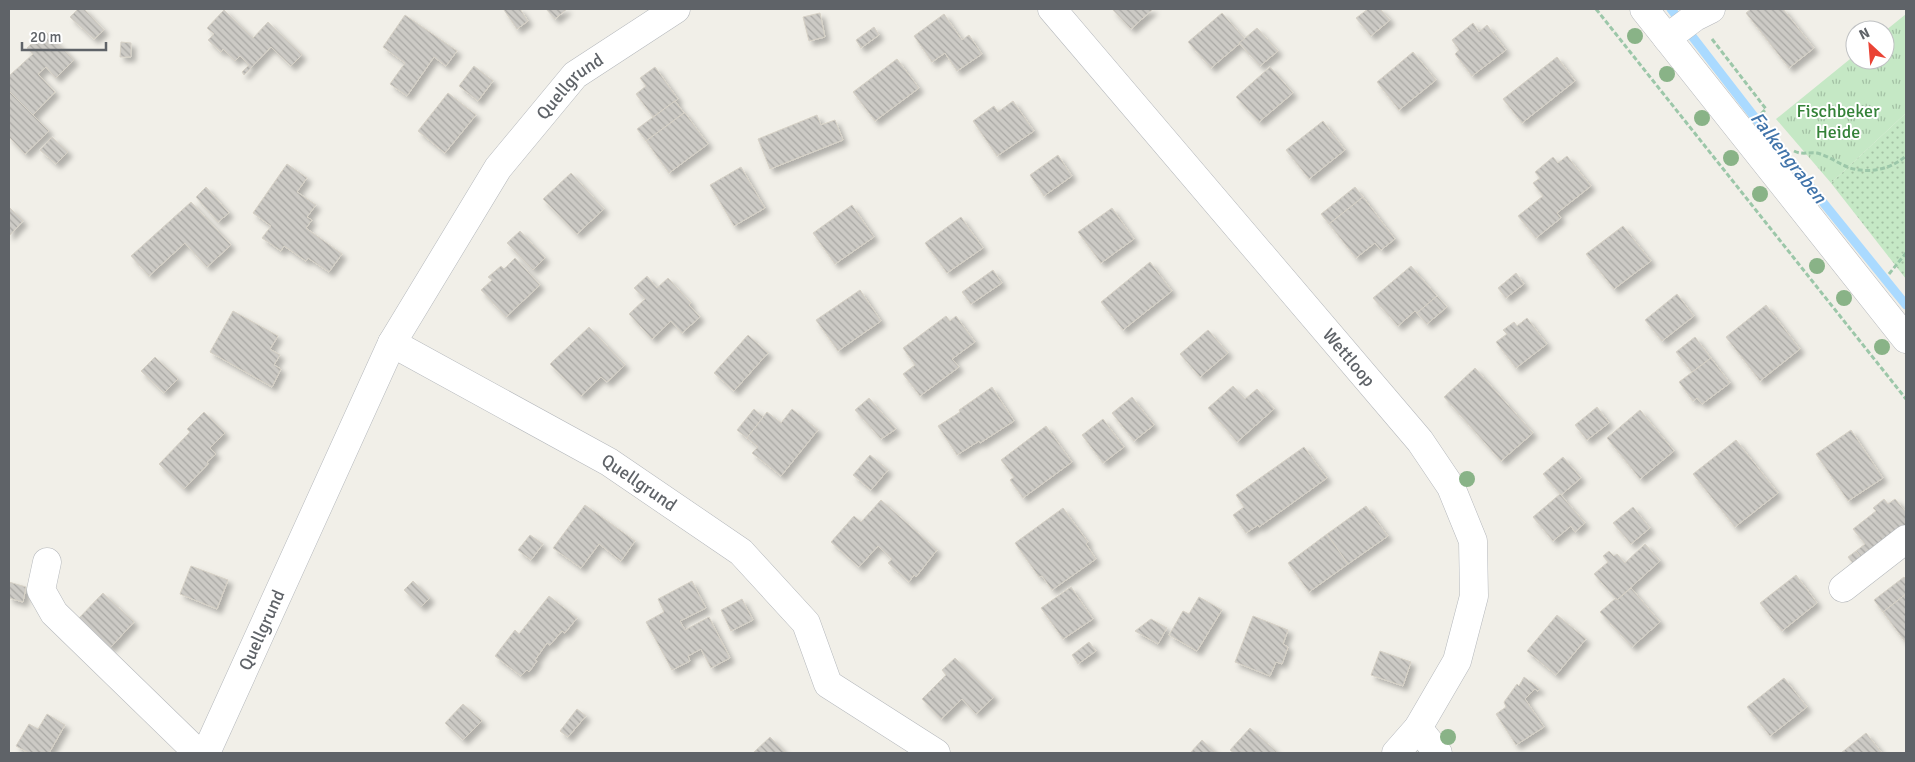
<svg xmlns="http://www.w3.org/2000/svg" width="1915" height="762" viewBox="0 0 1915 762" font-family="Signika,sans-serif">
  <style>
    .grass { fill: url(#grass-dots) }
    .park { fill: url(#park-tufts) }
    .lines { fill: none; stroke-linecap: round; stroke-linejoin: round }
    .stream { stroke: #aadaff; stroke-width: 9 }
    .building { fill: url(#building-back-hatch); stroke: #d6d1c6; filter: url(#shadow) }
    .minor-casing { stroke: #b5b8bc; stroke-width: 29 }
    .path { stroke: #9cc7a9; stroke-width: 3; stroke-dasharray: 5 2.5; stroke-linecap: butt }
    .minor { stroke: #fff; stroke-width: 28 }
    .tree { fill: #89b387 }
    .labels { text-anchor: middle; stroke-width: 4; stroke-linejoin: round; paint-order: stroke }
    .street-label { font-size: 18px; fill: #5f6368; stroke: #fff }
    .park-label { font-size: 18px; fill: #348238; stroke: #fff }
    .water-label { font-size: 19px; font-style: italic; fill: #4174aa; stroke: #fff }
  </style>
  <defs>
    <pattern id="grass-dots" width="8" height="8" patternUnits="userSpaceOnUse" patternTransform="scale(1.25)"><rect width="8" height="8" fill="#c5e8c5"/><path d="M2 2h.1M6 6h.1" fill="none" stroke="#a3c0a4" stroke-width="1.8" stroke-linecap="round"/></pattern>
    <pattern id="park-tufts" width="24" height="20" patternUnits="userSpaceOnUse" patternTransform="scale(1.25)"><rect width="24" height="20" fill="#c5e8c5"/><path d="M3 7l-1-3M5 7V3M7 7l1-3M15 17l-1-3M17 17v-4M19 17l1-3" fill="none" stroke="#a3c0a4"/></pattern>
    <pattern id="building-back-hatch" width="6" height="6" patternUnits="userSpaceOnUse" patternTransform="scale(1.25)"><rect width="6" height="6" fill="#cccac5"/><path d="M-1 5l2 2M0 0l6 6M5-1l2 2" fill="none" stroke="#a9a8a4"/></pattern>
    <filter id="shadow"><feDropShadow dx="4.5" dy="4.5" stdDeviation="2.5" flood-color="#0004"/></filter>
  </defs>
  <rect width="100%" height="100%" fill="#f1efe8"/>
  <path class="grass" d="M1906,113V279L1831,183Z"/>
  <path class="park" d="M1906,14V113L1831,183L1776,119L1855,55V60H1885V31Z"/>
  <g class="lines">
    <path class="stream" d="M1671,9L1763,128L1906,305"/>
  </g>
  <g class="building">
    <path d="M78,9H84L104,30L94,39L70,17Z"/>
    <path d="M506,9H520L528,21L517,29L504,10Z"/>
    <path d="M546,9H567L555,19Z"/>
    <path d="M1112,9H1153L1131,29Z"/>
    <path d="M1368,9H1380L1390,20L1371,36L1356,18Z"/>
    <path d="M1751,9H1783L1814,48L1789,68L1746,13Z"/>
    <path d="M224,10L253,38L268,22L302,55L291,66L271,47L244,75L242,72L249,65L240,56L235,61L223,49L221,52L208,40L214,34L207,28Z"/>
    <path d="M820,13L825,37L809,41L803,17Z"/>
    <path d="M1222,13L1245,39L1211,68L1188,42Z"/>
    <path d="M944,14L962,40L969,35L982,54L957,71L945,53L932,62L914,36Z"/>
    <path d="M405,15L457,51L446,66L434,57L407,96L390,84L405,63L383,47Z"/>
    <path d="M1473,23L1479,32L1487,25L1506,50L1472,76L1455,54L1459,50L1452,40Z"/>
    <path d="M874,27L879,35L861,48L856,40Z"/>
    <path d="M1257,28L1278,51L1260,66L1239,43Z"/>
    <path d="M45,31L74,60L56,78L46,67L38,74L55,92L33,115L9,91V76L33,54L27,48Z"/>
    <path d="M121,42L131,43V57H120Z"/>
    <path d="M1413,52L1436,80L1399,110L1377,82Z"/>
    <path d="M1557,57L1575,81L1522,123L1503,99Z"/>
    <path d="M897,59L919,88L875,121L853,92Z"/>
    <path d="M474,66L493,81L478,101L459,86Z"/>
    <path d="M655,67L678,99L653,117L636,94L646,86L640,78Z"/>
    <path d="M1270,67L1293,93L1259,122L1236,97Z"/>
    <path d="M9,91L49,131L25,154L9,137Z"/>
    <path d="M448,93L476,115L445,153L418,131Z"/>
    <path d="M675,101L684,113L646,141L637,129Z"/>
    <path d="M1013,101L1034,131L997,156L973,121L994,106L998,112Z"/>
    <path d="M684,113H685L708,144L669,173L646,141Z"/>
    <path d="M817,115L821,125L835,120L843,140L770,169L758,139Z"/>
    <path d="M1323,121L1345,150L1309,179L1286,150Z"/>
    <path d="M52,137L68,152L56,164L40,150Z"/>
    <path d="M1058,155L1072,176L1044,196L1030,175Z"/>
    <path d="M1567,156L1591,186L1557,213L1561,218L1536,238L1518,216L1543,196L1533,183L1540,178L1535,172L1553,157L1558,163Z"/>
    <path d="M287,164L307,178L297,192L316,205L307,217L312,220L306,228L342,254L329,272L308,258L306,261L284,246L281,251L262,238L271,226L253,213Z"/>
    <path d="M741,167L765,208L734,226L710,185Z"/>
    <path d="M571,173L604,209L577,234L543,199Z"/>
    <path d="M206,187L229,213L218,222L196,197Z"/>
    <path d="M1355,187L1363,197L1329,224L1321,214Z"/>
    <path d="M1363,197L1395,239L1381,250L1375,243L1356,258L1329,224Z"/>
    <path d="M191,202L231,245L207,267L185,243L149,276L131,256Z"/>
    <path d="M852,205L874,237L835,264L813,233Z"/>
    <path d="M9,207L23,221L9,236Z"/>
    <path d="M1112,208L1134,239L1101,263L1078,232Z"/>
    <path d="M961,217L983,248L947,273L925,243Z"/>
    <path d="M1623,226L1651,261L1614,289L1586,254Z"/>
    <path d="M520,231L545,258L533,270L507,243Z"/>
    <path d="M515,258L540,285L506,317L481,290L492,280L488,277L501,266L504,269Z"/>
    <path d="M1150,262L1172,291L1123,330L1101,302Z"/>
    <path d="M1411,266L1437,296L1417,313L1415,311L1398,326L1373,298Z"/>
    <path d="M993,270L1002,283L971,304L962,292Z"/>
    <path d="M1516,273L1524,284L1506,298L1498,288Z"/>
    <path d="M647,276L657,288L668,278L691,303L689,305L700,317L682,333L671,321L652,339L629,314L645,299L634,288Z"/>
    <path d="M860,290L881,321L838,351L816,320Z"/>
    <path d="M1677,294L1694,316L1662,341L1645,320Z"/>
    <path d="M1437,296L1447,307L1427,324L1417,313Z"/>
    <path d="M1766,305L1800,349L1760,381L1726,337Z"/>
    <path d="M233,311L278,336L270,349L280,355L274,365L281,369L272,387L210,352Z"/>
    <path d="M946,316L950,321L956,316L975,342L952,359L959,367L920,396L903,374L915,365L903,348Z"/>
    <path d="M1527,318L1547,344L1516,368L1496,342L1507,334L1503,330L1514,322L1517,326Z"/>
    <path d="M589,327L625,365L607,382L601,377L581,396L550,364Z"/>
    <path d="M1208,330L1228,353L1200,377L1180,354Z"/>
    <path d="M748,335L768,353L734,391L714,373Z"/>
    <path d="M1695,337L1711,358L1692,372L1676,352Z"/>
    <path d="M155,357L178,379L164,393L141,371Z"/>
    <path d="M1711,358L1730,383L1702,404L1697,398L1693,401L1679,382Z"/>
    <path d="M1475,368L1533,433L1501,461L1444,397Z"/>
    <path d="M1233,386L1245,399L1257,389L1274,409L1237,442L1208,408Z"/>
    <path d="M992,387L1014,421L980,443L979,441L957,455L938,426L960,412L959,410Z"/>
    <path d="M1132,397L1154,425L1134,441L1112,413Z"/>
    <path d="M869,398L896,429L881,439L855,410Z"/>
    <path d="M1597,407L1609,423L1587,440L1575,425Z"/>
    <path d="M754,409L763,417L747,438L737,430Z"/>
    <path d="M792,409L818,430L781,476L752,453L758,447L747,438L767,412L781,423Z"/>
    <path d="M1640,410L1674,451L1640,479L1607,438Z"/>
    <path d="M204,412L225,433L210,448L216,454L207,462L208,464L184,489L159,464L190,432L187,429Z"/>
    <path d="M1103,419L1124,447L1103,463L1082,435Z"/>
    <path d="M1046,426L1072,462L1023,498L1010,480L1014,477L1001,460Z"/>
    <path d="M1851,430L1883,478L1848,501L1816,454Z"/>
    <path d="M1736,440L1778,493L1735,527L1693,474Z"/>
    <path d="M1304,447L1327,478L1259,527L1258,525L1246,533L1233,515L1244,507L1236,495Z"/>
    <path d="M870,455L888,470L871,490L853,475Z"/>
    <path d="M1563,457L1581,478L1561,495L1543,474Z"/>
    <path d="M1560,494L1585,523L1575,532L1571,526L1553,541L1533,517Z"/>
    <path d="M1884,499L1888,504L1895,499L1906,512V531L1866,563L1856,551L1865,544L1853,529L1876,511L1873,508Z"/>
    <path d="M881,500L937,550L916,577L914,575L909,582L888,563L892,559L878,546L859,567L831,542L854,516L861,522Z"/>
    <path d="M585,505L635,541L621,561L599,544L581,568L553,548Z"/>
    <path d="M1366,506L1388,536L1348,564L1327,534Z"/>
    <path d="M1633,507L1650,528L1631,544L1613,523Z"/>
    <path d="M1063,508L1088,542L1086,544L1096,559L1052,590L1042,576L1039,577L1015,543Z"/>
    <path d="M1327,534L1348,564L1309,592L1288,563Z"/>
    <path d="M530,535L543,544L531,560L518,550Z"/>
    <path d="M1645,544L1660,561L1617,600L1594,574L1608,562L1603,556L1609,551L1614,556L1617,554L1625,563Z"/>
    <path d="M1856,551L1866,563L1858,570L1848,557Z"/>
    <path d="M191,566L228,580L217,609L180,594Z"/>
    <path d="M1796,575L1817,603L1782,631L1760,603Z"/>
    <path d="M1904,577L1906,580V594L1883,612L1874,600Z"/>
    <path d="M413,581L430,598L421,607L404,590Z"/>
    <path d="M692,581L706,608L680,621L685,630L709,617L730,658L711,668L701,649L688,656L690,661L672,670L646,622L664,612L658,599Z"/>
    <path d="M9,582L26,587L23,602L9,598Z"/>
    <path d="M1071,587L1093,619L1063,639L1041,608Z"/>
    <path d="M1631,588L1660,622L1632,647L1600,612L1616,598L1617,600Z"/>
    <path d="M103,593L134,622L110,648L79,618Z"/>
    <path d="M1906,594V643L1883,612Z"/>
    <path d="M549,596L577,618L565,633L562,631L550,645L547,643L535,660L537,661L529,672L527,670L521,676L495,656L515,630L519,634Z"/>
    <path d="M1199,597L1222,610L1197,651L1169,635L1183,611L1189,614Z"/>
    <path d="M742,599L753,620L731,631L721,610Z"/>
    <path d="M1557,615L1586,639L1556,675L1527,651Z"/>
    <path d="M1253,616L1288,630L1283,644L1288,647L1282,664L1276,662L1270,676L1235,662Z"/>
    <path d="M1151,619L1167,628L1158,644L1135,631Z"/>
    <path d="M1089,642L1096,651L1078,664L1072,655Z"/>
    <path d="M1380,651L1411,662L1403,686L1371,675Z"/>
    <path d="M955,658L994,697L976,714L962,699L941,719L922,699L946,675L942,670Z"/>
    <path d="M1524,677L1540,689L1538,691L1535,689L1525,699L1544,727L1516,745L1496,714L1506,707L1504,702L1517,684L1519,686Z"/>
    <path d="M1784,678L1807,707L1770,736L1747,707Z"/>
    <path d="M463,704L482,721L463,740L445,723Z"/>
    <path d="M577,709L586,716L568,737L560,731Z"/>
    <path d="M47,714L65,725L49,753H29L16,746L29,724L38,729Z"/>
    <path d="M1250,728L1277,752L1276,753H1234L1230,750Z"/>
    <path d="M1866,733L1882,753H1841Z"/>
    <path d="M770,737L786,753H753Z"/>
    <path d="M1202,740L1216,753H1190Z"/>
  </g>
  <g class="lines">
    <defs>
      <g id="minor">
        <path id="s1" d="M1052,9L1420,441L1451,487L1473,541L1474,596L1457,661L1418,728L1396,753"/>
        <path d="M1644,9L1906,339"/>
        <path d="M1667,38L1695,17L1711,9"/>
        <path id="s2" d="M392,343L609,462L741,552L806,623L828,684L936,753"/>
        <path d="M47,562L41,590L54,613L198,753"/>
        <path d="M1843,588L1906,539"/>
        <path d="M1418,728L1438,753"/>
        <path id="s3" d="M206,753L392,343L498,168L575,75L676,9"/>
      </g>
    </defs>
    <use href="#minor" class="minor-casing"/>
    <g class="path">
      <path d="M1596,9L1906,399"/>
      <path d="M1712,39L1766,109L1761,114"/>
      <path d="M1794,151C1802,155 1809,152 1817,153C1829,156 1839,164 1850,168C1870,174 1891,169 1906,156"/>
      <path d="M1889,274L1906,253"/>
    </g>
    <use href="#minor" class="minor"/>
  </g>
  <g class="tree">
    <circle cx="1635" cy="36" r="8"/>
    <circle cx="1667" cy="74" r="8"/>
    <circle cx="1702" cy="118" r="8"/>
    <circle cx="1731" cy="158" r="8"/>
    <circle cx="1760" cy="194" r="8"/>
    <circle cx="1817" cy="266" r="8"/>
    <circle cx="1844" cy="298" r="8"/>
    <circle cx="1882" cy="347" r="8"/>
    <circle cx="1467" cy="479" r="8"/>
    <circle cx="1448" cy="737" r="8"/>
  </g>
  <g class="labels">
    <g class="street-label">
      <text dy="6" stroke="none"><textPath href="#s3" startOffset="764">Quellgrund</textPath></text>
      <text dy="6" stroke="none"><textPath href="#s1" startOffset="458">Wettloop</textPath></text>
      <text dy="6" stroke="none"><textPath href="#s2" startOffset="284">Quellgrund</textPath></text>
      <text dy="6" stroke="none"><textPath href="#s3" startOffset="135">Quellgrund</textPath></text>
    </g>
    <g class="park-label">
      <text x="1838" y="117">Fischbeker<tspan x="1838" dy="21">Heide</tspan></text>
    </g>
    <g class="water-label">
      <text transform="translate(1789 157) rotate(52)" y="7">Falkengraben</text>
    </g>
  </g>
  <rect width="1915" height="762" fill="none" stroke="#5f6368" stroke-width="20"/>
  <g transform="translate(1870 45) rotate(334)"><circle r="24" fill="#ffffff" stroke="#bfc1c3"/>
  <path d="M0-4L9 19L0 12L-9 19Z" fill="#ea4335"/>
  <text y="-8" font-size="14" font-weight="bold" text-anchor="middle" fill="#5f6368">N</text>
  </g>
  <path d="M22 42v8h84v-8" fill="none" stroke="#5f6368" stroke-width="2.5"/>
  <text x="30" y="42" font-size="15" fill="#5f6368" stroke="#ffffff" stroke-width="4" paint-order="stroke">20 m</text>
</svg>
